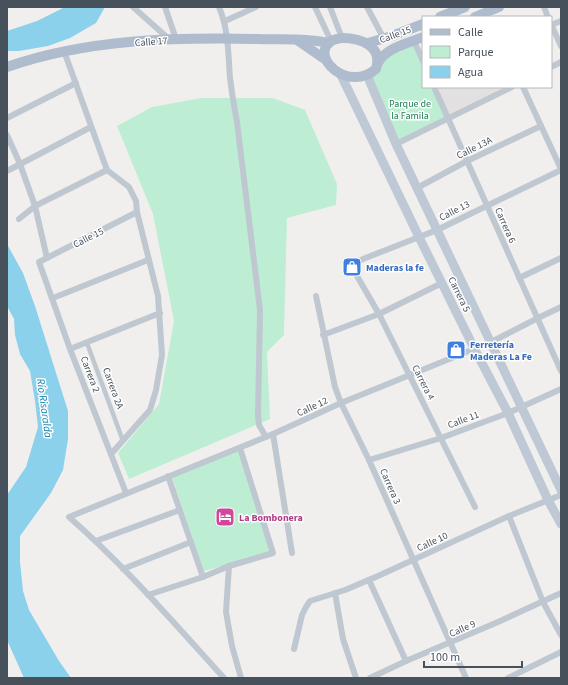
<svg xmlns="http://www.w3.org/2000/svg" width="568" height="685" viewBox="0 0 568 685" font-family="'Source Sans 3',sans-serif">
  <style>
    .education { fill: #e2e0e0 }
    .green { fill: #bdeed3 }
    .water { fill: #8bd1eb }
    .lines { fill: none; stroke-linecap: round; stroke-linejoin: round }
    .pedestrian { stroke: #bfc8d0; stroke-width: 4.5 }
    .minor { stroke: #bfc8d0; stroke-width: 6 }
    .secondary { stroke: #bfc9d5; stroke-width: 9 }
    .primary { stroke: #aebccd; stroke-width: 10 }
    .labels { text-anchor: middle; stroke-width: 3; stroke-linejoin: round; paint-order: stroke }
    .street-label { font-size: 10px; fill: #47515c; stroke: #fff }
    .park-label { font-size: 10px; fill: #187d50; stroke: #fff }
    .shop-label { font-size: 10px; font-weight: bold; fill: #366cbe; stroke: #fff; text-anchor: start }
    .hotel-label { font-size: 10px; font-weight: bold; fill: #b23c85; stroke: #fff; text-anchor: start }
    .water-label { font-size: 11px; font-style: italic; fill: #0e7fa8; stroke: #fff }
  </style>
  <rect width="100%" height="100%" fill="#f1efee"/>
  <path class="education" d="M434,87H512L448,119Z"/>
  <g class="green">
    <path d="M414,41L423,61V87H434L448,119L396,144L367,75L378,63Z"/>
    <path d="M201,98H273L305,110L337,184L336,205L287,218L284,335L267,352L270,419L129,479L118,453L159,404L174,321L153,214L117,126L152,107Z"/>
    <path d="M239,449L271,553L204,571L172,477Z"/>
  </g>
  <g class="water">
    <path d="M65,7H105L96,23L70,38L48,46L19,51H7V31L37,21Z"/>
    <path d="M7,244L23,273L35,306L68,411V439L63,470L51,493L20,536V562L23,591L29,610L59,661L71,678H24L7,640V495L26,467L38,427L35,401L30,371L20,354L15,335L14,319L7,306Z"/>
  </g>
  <g class="lines">
    <path class="pedestrian" d="M87,343L123,441"/>
    <g class="minor">
      <path d="M133,7L169,39"/>
      <path d="M165,7L176,39"/>
      <path d="M219,7C229,31 228,53 230,78C232,93 234,107 237,122L260,310L258,416L259,425L266,437"/>
      <path d="M315,7L331,41"/>
      <path d="M330,7L342,38"/>
      <path d="M367,7L384,39"/>
      <path d="M544,7L548,17"/>
      <path d="M225,21L256,7"/>
      <path d="M551,24L561,46"/>
      <path d="M551,25L561,21"/>
      <path d="M414,41L423,61"/>
      <path d="M64,51L107,170L129,187L136,201L137,212L158,296L162,355L156,390L150,410L111,454"/>
      <path d="M551,67L561,62"/>
      <path d="M434,87L561,371"/>
      <path d="M523,87L561,169"/>
      <path d="M7,118L76,83"/>
      <path d="M7,135L20,164L35,206L47,258"/>
      <path d="M396,144L512,87"/>
      <path d="M7,171L91,127"/>
      <path d="M417,188L467,161L541,126"/>
      <path d="M19,219L35,206L107,170"/>
      <path d="M519,278L561,258"/>
      <path d="M316,296L335,387L341,403L369,460L466,678"/>
      <path d="M53,298L148,260"/>
      <path d="M323,335L379,314L442,283"/>
      <path d="M70,349L160,313"/>
      <path d="M273,434L292,553"/>
      <path d="M369,460L441,438L508,413L561,389"/>
      <path d="M168,476L203,577"/>
      <path d="M126,493L70,349L39,262L137,212"/>
      <path d="M475,507L379,314L357,276L355,266L358,262L363,259L437,230L561,170"/>
      <path d="M509,516L543,602L561,635"/>
      <path d="M96,541L180,510"/>
      <path d="M229,566L226,612L232,646L241,678"/>
      <path d="M123,569L191,542"/>
      <path d="M369,580L406,661"/>
      <path d="M335,593L343,639L356,678"/>
      <path d="M148,595L203,577L229,566L273,553L240,448"/>
      <path d="M294,649L302,615L306,607L310,601L345,590L378,576L509,516L561,495"/>
      <path d="M224,678C174,623 125,566 69,517L273,434L341,403L491,342L538,318L561,307"/>
      <path d="M370,678L406,661L498,622L561,593"/>
      <path d="M508,678L561,652"/>
    </g>
    <g class="secondary">
      <path d="M340,73L419,237L474,348L508,413L548,500L561,524"/>
      <path d="M367,75L396,144L561,490"/>
    </g>
    <g class="primary">
      <path d="M440,17L465,7"/>
      <path d="M475,17L499,7"/>
      <path d="M342,38C361,38 383,46 376,69C348,93 310,57 330,42C333,39 338,39 342,38Z"/>
      <path d="M297,40L326,60"/>
      <path d="M368,43L392,36L423,24"/>
      <path d="M378,63C385,48 409,43 423,37"/>
      <path d="M7,67C87,39 175,37 259,39C282,40 306,38 329,43"/>
    </g>
  </g>
  <defs>
    <symbol id="shop-square" viewBox="-11 -11 22 22"><rect x="-9" y="-9" width="18" height="18" rx="4" fill="#3f7fe0" stroke="#fff"/><path d="M-5-2.5h2.3a2.7 3.5 0 0 1 5.4 0H5L5.5 6h-11ZM-1.5-2.5h3a1.5 2.3 0 0 0-3 0Z" fill="#fff"/></symbol>
    <symbol id="hotel-square" viewBox="-11 -11 22 22"><rect x="-9" y="-9" width="18" height="18" rx="4" fill="#d1479c" stroke="#fff"/><path d="M-6-4.5h1.5V1H6V5H4.5V3h-9V5H-6ZM-4 0a1.8 1.8 0 1 1 3.6 0ZM.5 0V-2.5h3Q6-2.5 6 0Z" fill="#fff"/></symbol>
  </defs>
  <g fill-rule="evenodd">
    <use href="#shop-square" x="341" y="256" width="22" height="22"/>
    <use href="#shop-square" x="445" y="339" width="22" height="22"/>
    <use href="#hotel-square" x="214" y="506" width="22" height="22"/>
  </g>
  <g class="labels">
    <g class="street-label">
      <text transform="translate(395 34) rotate(-20)" y="4">Calle 15</text>
      <text transform="translate(151 41) rotate(-4)" y="4">Calle 17</text>
      <text transform="translate(474 147) rotate(-26)" y="4">Calle 13A</text>
      <text transform="translate(454 210) rotate(-27)" y="4">Calle 13</text>
      <text transform="translate(506 225) rotate(66)" y="4">Carrera 6</text>
      <text transform="translate(88 237) rotate(-27)" y="4">Calle 15</text>
      <text transform="translate(460 294) rotate(64)" y="4">Carrera 5</text>
      <text transform="translate(91 374) rotate(69)" y="4">Carrera 2</text>
      <text transform="translate(424 382) rotate(63)" y="4">Carrera 4</text>
      <text transform="translate(114 388) rotate(70)" y="4">Carrera 2A</text>
      <text transform="translate(312 406) rotate(-25)" y="4">Calle 12</text>
      <text transform="translate(463 419) rotate(-21)" y="4">Calle 11</text>
      <text transform="translate(391 486) rotate(66)" y="4">Carrera 3</text>
      <text transform="translate(432 541) rotate(-25)" y="4">Calle 10</text>
      <text transform="translate(462 628) rotate(-24)" y="4">Calle 9</text>
    </g>
    <g class="park-label">
      <text x="410" y="107">Parque de<tspan x="410" dy="12">la Famila</tspan></text>
    </g>
    <g class="shop-label">
      <text x="366" y="271">Maderas la fe</text>
      <text x="470" y="348">Ferretería<tspan x="470" dy="12">Maderas La Fe</tspan></text>
    </g>
    <g class="hotel-label">
      <text x="239" y="521">La Bombonera</text>
    </g>
    <g class="water-label">
      <text transform="translate(45 408) rotate(82)" y="4">Río Risaralda</text>
    </g>
  </g>
  <rect width="568" height="685" fill="none" stroke="#47515c" stroke-width="16"/>
  <rect x="422" y="16" width="130" height="72" fill="#ffffff" stroke="#b5b9be"/>
  <rect x="430" y="29" width="20" height="6" fill="#aebccd" stroke="#b5b9be"/>
  <text x="458" y="36" font-size="12" fill="#47515c">Calle</text>
  <rect x="430" y="46" width="20" height="12" fill="#bdeed3" stroke="#b5b9be"/>
  <text x="458" y="56" font-size="12" fill="#47515c">Parque</text>
  <rect x="430" y="66" width="20" height="12" fill="#8bd1eb" stroke="#b5b9be"/>
  <text x="458" y="76" font-size="12" fill="#47515c">Agua</text>
  <path d="M424 661v6h98v-6" fill="none" stroke="#47515c" stroke-width="2"/>
  <text x="430" y="661" font-size="12" fill="#47515c" stroke="#ffffff" stroke-width="3" paint-order="stroke">100 m</text>
</svg>
